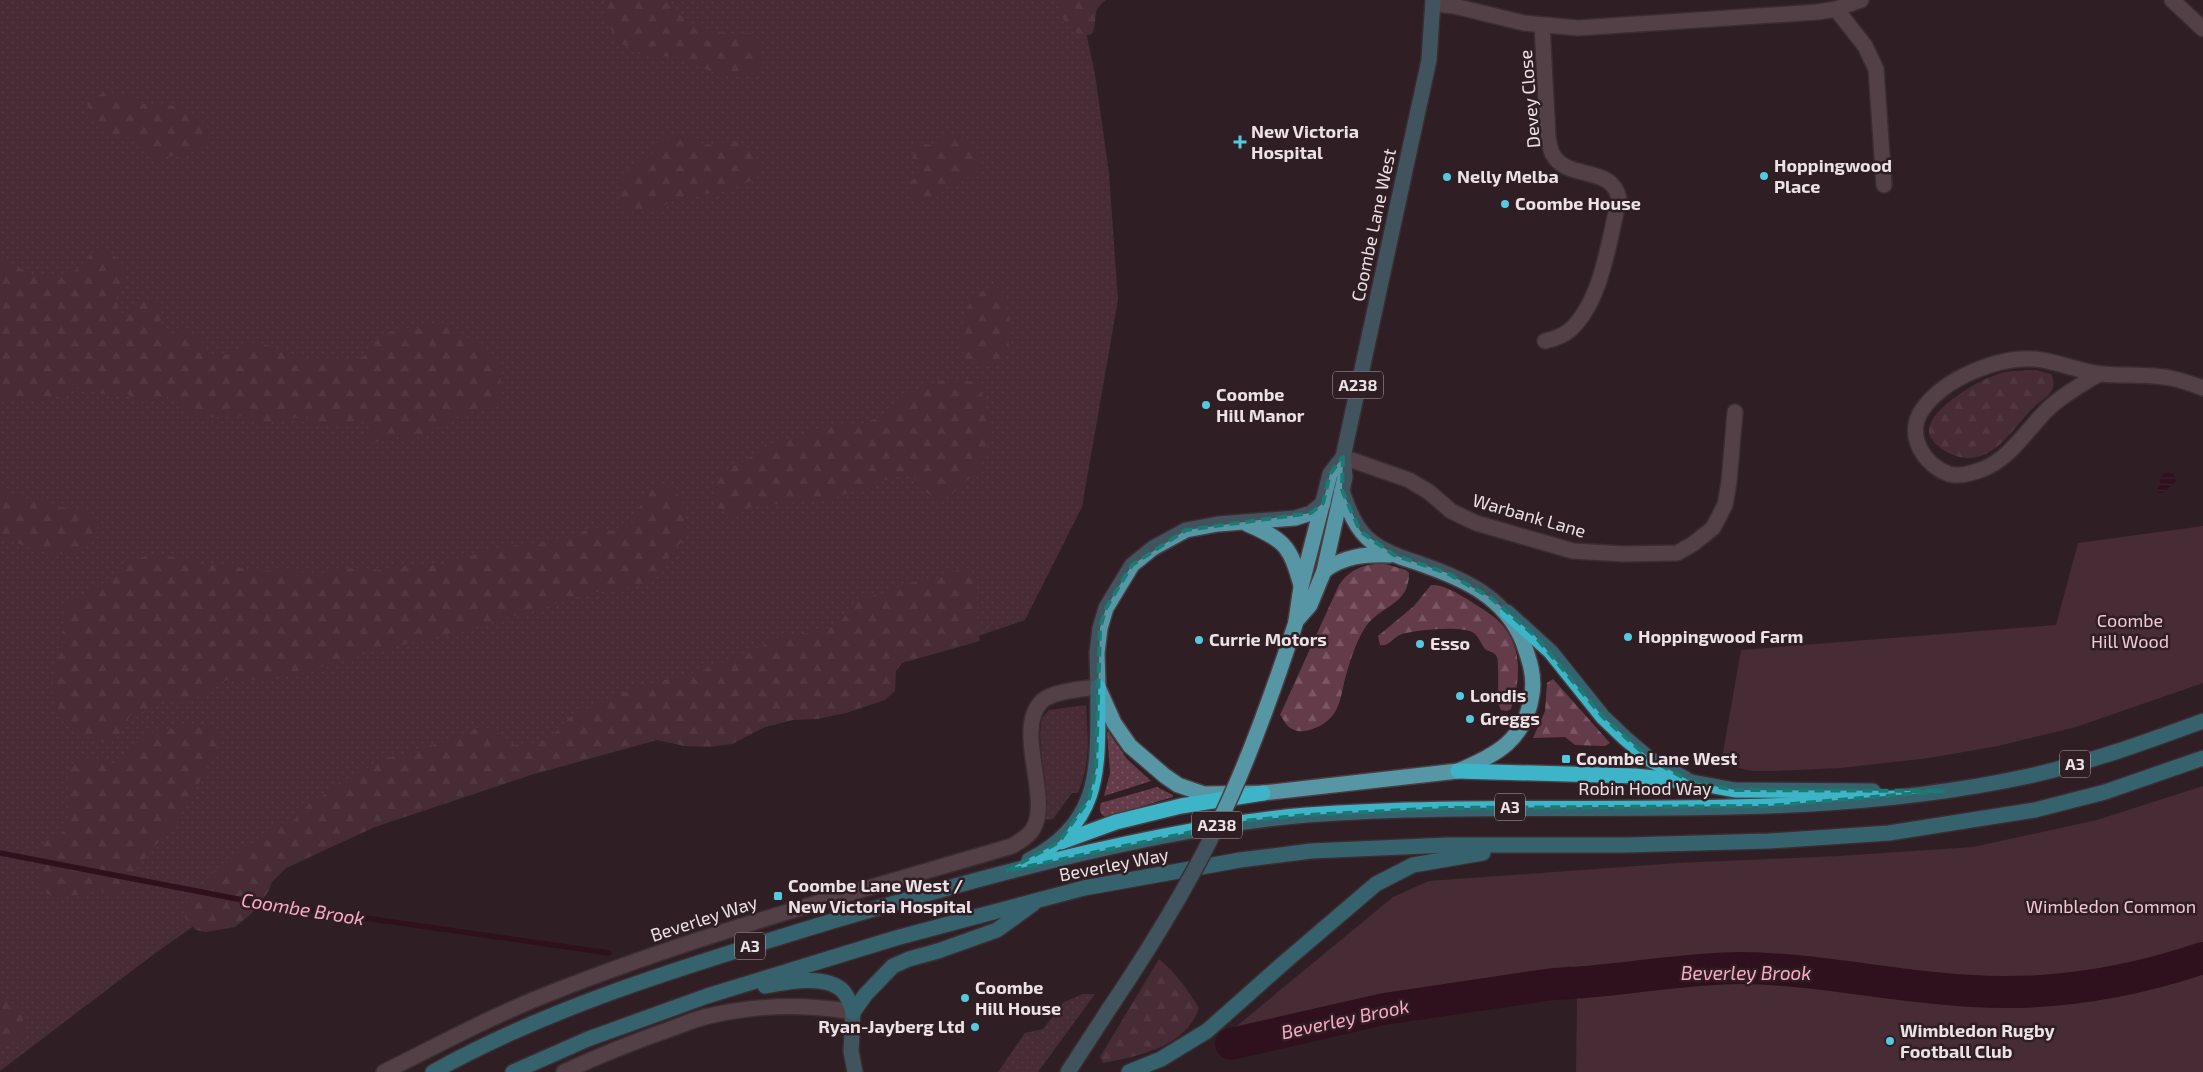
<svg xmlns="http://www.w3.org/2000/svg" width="2203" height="1072" viewBox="0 0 2203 1072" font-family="'Exo 2',sans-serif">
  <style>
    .grass { fill: url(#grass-dots) }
    .forest { fill: url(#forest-firs) }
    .park { fill: #643b49 }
    .water { fill: url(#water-rules) }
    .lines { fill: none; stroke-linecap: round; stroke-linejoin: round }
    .stream { stroke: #2e0014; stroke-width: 5.5 }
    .river { stroke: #2e0014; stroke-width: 32 }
    .minor-casing { stroke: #493d41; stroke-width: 18 }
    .major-casing { stroke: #493d41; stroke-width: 18 }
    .highway-casing { stroke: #493d41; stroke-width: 18 }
    .minor { stroke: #7c696f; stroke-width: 15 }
    .major { stroke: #5796a4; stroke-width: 15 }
    .highway { stroke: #3eb4c8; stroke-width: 15 }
    .major-bridge-casing { stroke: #493d41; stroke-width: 18; stroke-linecap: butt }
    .major-bridge { stroke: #5796a4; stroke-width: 15 }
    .marked { fill: none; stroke: #1a7b74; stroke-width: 4; stroke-dasharray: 10 6; stroke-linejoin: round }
    .poi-dot { fill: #55cadf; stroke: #2f1f24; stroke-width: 2 }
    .labels { text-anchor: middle; stroke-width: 5; stroke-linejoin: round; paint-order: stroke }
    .shield { fill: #2f1f24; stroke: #b3a7aa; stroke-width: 1 }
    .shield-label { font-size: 16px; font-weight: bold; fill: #ece1e4 }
    .street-label { font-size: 18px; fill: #ece1e4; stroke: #2f1f24 }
    .poi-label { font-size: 18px; font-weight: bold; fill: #ece1e4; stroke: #2f1f24; text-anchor: start }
    .park-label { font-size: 18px; fill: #f3c7d4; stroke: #2f1f24 }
    .water-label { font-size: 19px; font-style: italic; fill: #feaac6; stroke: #2f1f24 }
  </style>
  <defs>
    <pattern id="grass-dots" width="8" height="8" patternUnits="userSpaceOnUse" patternTransform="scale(1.25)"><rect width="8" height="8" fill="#643b49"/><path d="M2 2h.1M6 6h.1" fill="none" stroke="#7a5763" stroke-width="1.8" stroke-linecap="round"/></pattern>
    <pattern id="forest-firs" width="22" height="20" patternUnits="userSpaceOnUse" patternTransform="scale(1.25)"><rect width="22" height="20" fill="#643b49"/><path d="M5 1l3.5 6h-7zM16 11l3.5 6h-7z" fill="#7a5763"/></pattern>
    <pattern id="water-rules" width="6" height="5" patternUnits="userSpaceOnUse" patternTransform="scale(1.25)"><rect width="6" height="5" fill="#2e0014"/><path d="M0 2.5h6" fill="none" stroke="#4c2536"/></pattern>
  </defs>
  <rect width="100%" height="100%" fill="#2f1f24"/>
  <g class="grass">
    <path d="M0,0H1079L1095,74L1109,173L1118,300L1082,507L1025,620L905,661L369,822L274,870L154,954L0,1071Z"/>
    <path d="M1086,705C1088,738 1091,762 1078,793H1072L1053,819L1046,820L1040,733L1042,718L1049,710Z"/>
    <path d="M1108,731L1127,759L1151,781L1104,796L1110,773L1107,732Z"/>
    <path d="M1157,787L1173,795V797L1105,817C1099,813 1099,809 1101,803Z"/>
    <path d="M1083,994H1095L1038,1072H998L1025,1033L1043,1029L1064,1002Z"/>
  </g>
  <g class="forest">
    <path d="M612,0H665C673,4 675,11 681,16C700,33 725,34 749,33L758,45L762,64L753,73L735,76L713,72L672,55L658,58L636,53L615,39L602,9Z"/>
    <path d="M1056,0H1106C1090,11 1099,20 1092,34C1071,40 1061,18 1056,0Z"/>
    <path d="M108,92L124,95L140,104H159L184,107L197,116L209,129L208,142C192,156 175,156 154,158L134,137H115L91,115L86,100Z"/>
    <path d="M675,132L686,136L702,145L737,141L753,151L760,163L754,180L720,192L675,198L656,211L623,210L618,189L625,172L649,157L662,141Z"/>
    <path d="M952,135L963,136L983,158L976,173L941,189L932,201L913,198L907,184L921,173V164L912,159L919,143L933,145L936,138Z"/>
    <path d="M105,251C123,259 123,265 126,284L116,298L119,312L128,315L143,301L156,299L162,308L160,327L164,333L174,335L186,330L198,336L212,356L226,355L250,342L263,344L288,351L304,361L314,362L359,358L367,355L370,345L379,337L391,331L410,328L422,329L433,323H444L496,357C502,373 502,388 496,404L483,411L463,413L428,433L410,439L397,437L374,443L365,441L364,435L374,430L375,426L370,422L312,426L307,416L259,424L243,416L195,418L184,413L175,395C168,394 166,396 160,399C146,405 137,401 126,393L110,396L79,387L62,395L44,399L25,398L0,402V257C23,271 52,288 77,269C83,265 87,257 93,252Z"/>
    <path d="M995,286L1004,294L1010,319L1008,350C992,368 989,367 966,361C957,333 961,294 995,286Z"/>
    <path d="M2036,370L2051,374C2061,392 2041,399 2031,410C2018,423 2007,441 1991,451C1984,456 1975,458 1966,458C1953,458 1928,444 1929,430C1930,407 1986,375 2006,372C2016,370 2026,371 2036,370Z"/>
    <path d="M964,380L977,383C992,415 997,449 971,477C962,486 950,494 941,502L925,492L911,474L885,480L862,490L816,501L757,505L732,514L719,509L713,490L722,471L745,461L767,444L799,437L827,427L856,426L877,418L912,392L937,381Z"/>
    <path d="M663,485L675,491L685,508V537L669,558L661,575L638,585L615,591L596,592L461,631L364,654L295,675L244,681L226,680L186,703L161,702L146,711L130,716L120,733L106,742C62,731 48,713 54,668C55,661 61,656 62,647C63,635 64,622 64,609L75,598L106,583L124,562L150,555L189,558L200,565L231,564L248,570L320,573L355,568L381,570L410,565H443L491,549L562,539L587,530L623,531L632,523L647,492Z"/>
    <path d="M0,489L27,501L40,498L59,507L86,509L97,520V534L77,554C46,555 27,550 0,534Z"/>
    <path d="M1382,563L1406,570L1409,573C1409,605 1383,604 1366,626C1355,643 1349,664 1344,683C1342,692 1340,704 1335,712C1328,725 1302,738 1289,727C1285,724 1283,718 1280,715L1339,585C1350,569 1363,565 1382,563Z"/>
    <path d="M970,568L977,584V622L980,641L902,663L896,671L895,691L885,700L846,713L817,719L793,720L765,727L732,744L709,747L684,746L657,740L531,775L375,827L286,868L272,882L268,892L252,913L235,927L206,932L196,930L185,918C186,900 190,889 208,882L213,872L228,861L243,846L264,839L271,829L282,823L293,821L311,802L333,790L339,782L353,777L380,760L452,739L478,728L499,733L515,745L538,743L554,734L570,717L636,687L698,672L746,654L778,638L824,630L839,624L857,600L893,590L906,583L940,578L955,571Z"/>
    <path d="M1431,585C1444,584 1456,593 1467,599C1479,607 1496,616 1504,627C1523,651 1520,682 1511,709L1507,711L1501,710L1498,703C1498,693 1499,664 1497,657C1494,651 1489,652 1485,649C1481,644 1479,637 1474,633C1462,625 1416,630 1402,634C1393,637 1389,647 1380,645L1378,636L1414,606Z"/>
    <path d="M1553,679L1610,743L1605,746L1575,745L1565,737L1533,738L1545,711L1547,683Z"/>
    <path d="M186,726H213L221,734L214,754L186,808L136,869L131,887L116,894L101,891L56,898L47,894L40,882L38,853L44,843L64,831L68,819V774L71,765C79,762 86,759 94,760C103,760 112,766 121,761C129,756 132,747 139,740C149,729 171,730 186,726Z"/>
    <path d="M1159,959C1176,973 1188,990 1199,1008C1186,1047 1139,1056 1103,1063L1100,1057Z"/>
    <path d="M0,1001C21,1000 25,1017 23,1034L12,1043L0,1049Z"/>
  </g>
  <g class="park">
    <path d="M2203,526V683L2076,727L1998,746L1929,758L1841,768L1774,771H1752L1721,764L1741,650L2056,625L2078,543Z"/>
    <path d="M2203,786V1072H1576L1577,1001L1571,966L1232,1030L1393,897L1429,881L1678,863L1839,856L1973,847L2097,820Z"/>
  </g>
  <path class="water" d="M2167,471L2174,474L2176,481L2163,493H2157L2161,476Z"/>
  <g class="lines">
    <path class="stream" d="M0,853L253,902L609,953"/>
    <path class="river" d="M1231,1044L1384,1009L1553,984C1616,982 1679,968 1742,968C1819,969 1895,987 1972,991C2050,996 2129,983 2203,958"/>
    <defs>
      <g id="minor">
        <path d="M2172,0L2203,29"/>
        <path d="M1434,4L1454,6L1524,23L1578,28L1818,12L1836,9L1861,0"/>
        <path d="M1836,9L1865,46L1876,69L1884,185"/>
        <path d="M1542,25L1548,137C1549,142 1550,148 1552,153C1566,182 1613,164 1619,199C1609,240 1602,301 1570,330C1563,336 1554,339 1545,341"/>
        <path d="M2099,374C2082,384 2064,394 2049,408C2028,428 2010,459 1983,469C1973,473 1960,477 1949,474C1924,465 1905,435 1922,410C1943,379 1998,356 2035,359C2058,361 2079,372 2102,374C2124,376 2149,374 2170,378C2181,380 2192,384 2203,388"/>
        <path d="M1343,457L1409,480L1429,492L1451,511L1476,523L1573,551L1623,554L1677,553L1693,544L1713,528L1725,505L1729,482L1735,412"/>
        <path d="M384,1072C438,1045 492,1016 548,994C699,934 856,892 1012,846C1019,842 1028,837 1033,829C1052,797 1013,730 1042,701C1052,691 1084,689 1098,687"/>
        <path d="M564,1072C600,1055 636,1041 673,1028C685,1024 697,1018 709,1016C756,1005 806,1004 853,1012"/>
      </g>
      <g id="major">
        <path d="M1323,503L1311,513L1295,518L1218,524L1186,530L1153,548L1132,565L1106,608L1100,628L1097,653L1098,687L1114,723L1130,746L1165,776L1178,785L1204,794L1263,793L1458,771C1497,755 1526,739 1532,694C1535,675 1529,659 1523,642C1505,597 1464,579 1421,564C1404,558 1386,553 1372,542C1356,530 1348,509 1342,490"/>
        <path d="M1247,524C1285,540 1290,546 1301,585"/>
        <path d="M1324,571C1343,556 1366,554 1390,555"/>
        <path d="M1296,621L1310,605L1324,571L1345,477L1343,457L1429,60L1433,0"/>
        <path d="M1296,621L1301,587L1330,474L1343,457"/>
        <path d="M853,1012L851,1051L855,1072"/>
        <path d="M1068,1072L1109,1009"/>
      </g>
      <g id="highway">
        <path d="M1507,612L1551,652L1603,717L1625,738L1651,760L1686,779"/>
        <path d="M1458,771L1635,776L1692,782L1735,790L1873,791"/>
        <path d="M1061,842L1116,822L1181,806L1263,793"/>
        <path d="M1029,860C1106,821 1097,761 1098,687"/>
        <path d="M765,986C787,982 825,974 843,991C848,997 851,1005 853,1012"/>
        <path d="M853,1012L866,994L893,966L909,959L938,951L997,930L1033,904"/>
        <path d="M433,1072C555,1004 693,964 826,923C935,891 1043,860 1154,838C1205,828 1256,819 1307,815C1547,797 1791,828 2029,776C2088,763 2146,742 2203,721"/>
        <path d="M513,1072L588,1039L707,996L896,938L1084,888L1240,860L1311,851L1448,845H1627L1769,841L1889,833L2035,810L2105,792L2203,758"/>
        <path d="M1129,1072L1161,1059L1207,1031L1287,960L1376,884L1413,865L1483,853"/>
      </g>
    </defs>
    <use href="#minor" class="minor-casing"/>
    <use href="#major" class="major-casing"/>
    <use href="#highway" class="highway-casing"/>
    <use href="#minor" class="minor"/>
    <use href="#major" class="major"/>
    <use href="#highway" class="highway"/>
    <defs>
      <path id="major-bridge" d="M1109,1009C1155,941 1198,871 1231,796C1256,740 1276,683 1295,625"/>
    </defs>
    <use href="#major-bridge" class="major-bridge-casing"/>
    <use href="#major-bridge" class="major-bridge"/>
  </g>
  <path d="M0 0H2203V1072H0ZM1343,457L1342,490L1360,531L1394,555L1447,573L1491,598L1535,636L1603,717L1651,760L1692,782L1735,790L1943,791L1769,806L1446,808L1308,815L1244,821L1006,871L1059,842L1089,799L1096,769L1100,628L1106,608L1132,565L1186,530L1311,513L1323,503L1330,474Z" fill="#2f1f24" fill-opacity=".55" fill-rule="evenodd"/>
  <path class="marked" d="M1343,457L1342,490L1360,531L1394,555L1447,573L1491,598L1535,636L1603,717L1651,760L1692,782L1735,790L1943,791L1769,806L1446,808L1308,815L1244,821L1006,871L1059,842L1089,799L1096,769L1100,628L1106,608L1132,565L1186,530L1311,513L1323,503L1330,474Z"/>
  <g class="poi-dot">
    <path d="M1237.5 134.5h5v5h5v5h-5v5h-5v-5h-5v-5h5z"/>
    <circle cx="1764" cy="176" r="5"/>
    <circle cx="1447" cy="177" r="5"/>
    <circle cx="1505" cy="204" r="5"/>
    <circle cx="1206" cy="405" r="5"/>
    <circle cx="1628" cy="637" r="5"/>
    <circle cx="1199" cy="640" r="5"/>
    <circle cx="1420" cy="644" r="5"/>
    <circle cx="1460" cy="696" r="5"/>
    <circle cx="1470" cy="719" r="5"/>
    <rect x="1561" y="754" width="10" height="10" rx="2.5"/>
    <rect x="773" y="891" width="10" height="10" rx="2.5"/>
    <circle cx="965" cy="998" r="5"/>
    <circle cx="975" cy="1027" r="5"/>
    <circle cx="1890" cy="1041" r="5"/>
  </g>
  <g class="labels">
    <g class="shield">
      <rect x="1333" y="371.5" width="50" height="27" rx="4"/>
      <rect x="2060" y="750.5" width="30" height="27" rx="4"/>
      <rect x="1495" y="793.5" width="30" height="27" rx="4"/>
      <rect x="1192" y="811.5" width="50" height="27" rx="4"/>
      <rect x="735" y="932.5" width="30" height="27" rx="4"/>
    </g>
    <g class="shield-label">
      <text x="1358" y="391">A238</text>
      <text x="2075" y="770">A3</text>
      <text x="1510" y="813">A3</text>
      <text x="1217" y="831">A238</text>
      <text x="750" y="952">A3</text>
    </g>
    <g class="street-label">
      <text transform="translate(1530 99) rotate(-95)" y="6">Devey Close</text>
      <text transform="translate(1374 225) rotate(-78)" y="6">Coombe Lane West</text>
      <text transform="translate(1529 516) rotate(16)" y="6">Warbank Lane</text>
      <text x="1645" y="795">Robin Hood Way</text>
      <text transform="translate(1114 865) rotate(-11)" y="6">Beverley Way</text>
      <text transform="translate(704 919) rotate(-18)" y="6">Beverley Way</text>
    </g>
    <g class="poi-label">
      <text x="1251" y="138">New Victoria<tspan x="1251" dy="21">Hospital</tspan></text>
      <text x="1774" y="172">Hoppingwood<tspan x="1774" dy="21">Place</tspan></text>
      <text x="1457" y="183">Nelly Melba</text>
      <text x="1515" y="210">Coombe House</text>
      <text x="1216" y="401">Coombe<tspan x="1216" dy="21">Hill Manor</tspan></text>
      <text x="1638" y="643">Hoppingwood Farm</text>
      <text x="1209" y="646">Currie Motors</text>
      <text x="1430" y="650">Esso</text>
      <text x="1470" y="702">Londis</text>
      <text x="1480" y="725">Greggs</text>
      <text x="1576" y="765">Coombe Lane West</text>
      <text x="788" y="892">Coombe Lane West /<tspan x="788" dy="21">New Victoria Hospital</tspan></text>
      <text x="975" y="994">Coombe<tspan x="975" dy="21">Hill House</tspan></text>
      <text x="965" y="1033" text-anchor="end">Ryan-Jayberg Ltd</text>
      <text x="1900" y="1037">Wimbledon Rugby<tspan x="1900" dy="21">Football Club</tspan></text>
    </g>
    <g class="park-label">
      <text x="2130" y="627">Coombe<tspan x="2130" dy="21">Hill Wood</tspan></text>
      <text x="2111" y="913">Wimbledon Common</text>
    </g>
    <g class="water-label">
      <text transform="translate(303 909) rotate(9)" y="7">Coombe Brook</text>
      <text x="1746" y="980">Beverley Brook</text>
      <text transform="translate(1345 1019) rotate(-12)" y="7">Beverley Brook</text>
    </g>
  </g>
</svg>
